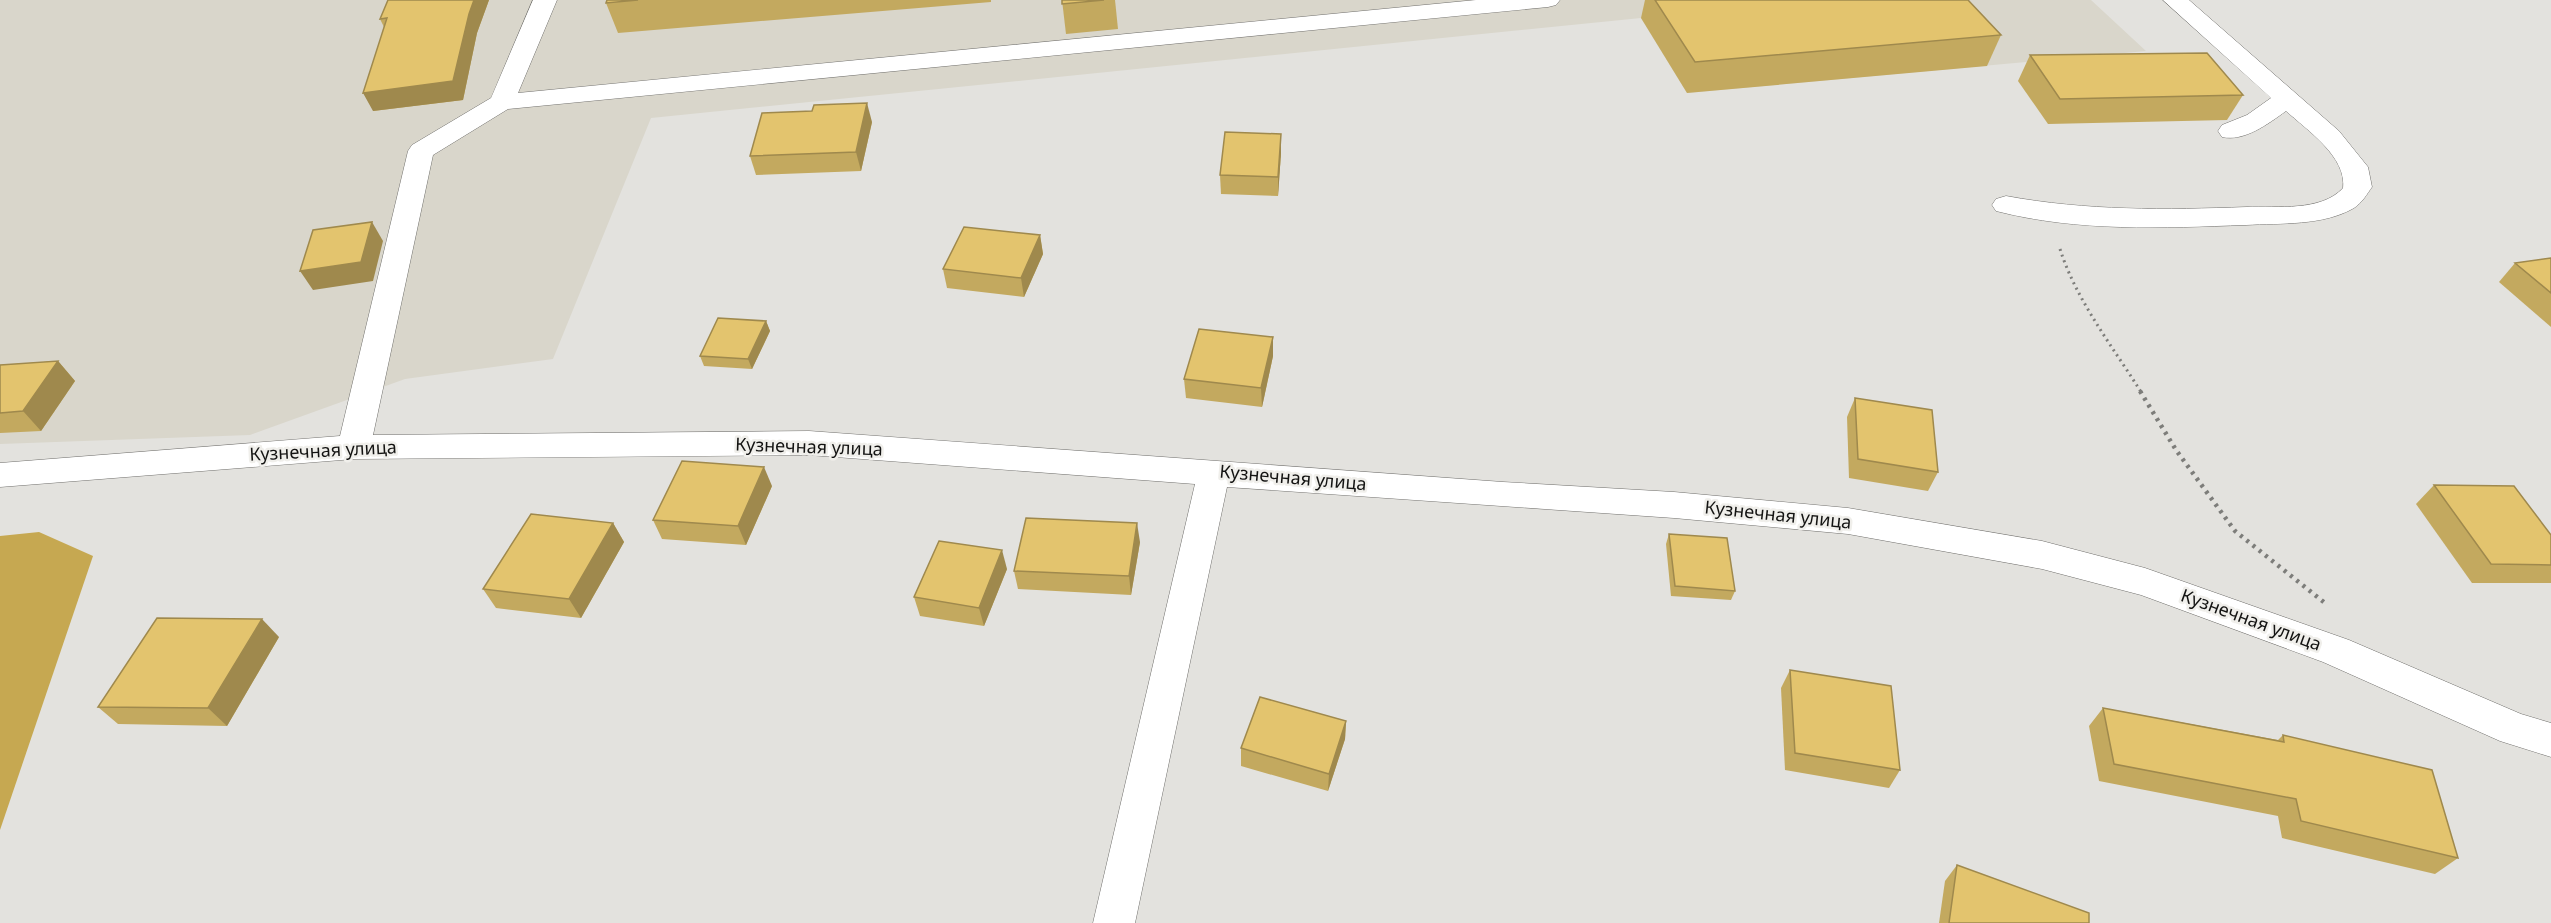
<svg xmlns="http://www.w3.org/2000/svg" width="2551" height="923" viewBox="0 0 2551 923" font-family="'Noto Sans',sans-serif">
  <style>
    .built { fill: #d9d6cb }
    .forest { fill: #c6a851 }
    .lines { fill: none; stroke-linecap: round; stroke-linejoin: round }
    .minor-casing { stroke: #71706d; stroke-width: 1 }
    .path-far1 { stroke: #7d7d7a; stroke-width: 3; stroke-dasharray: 2 4; stroke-linecap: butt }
    .path { stroke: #7d7d7a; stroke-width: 4.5; stroke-dasharray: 3 5; stroke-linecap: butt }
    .minor { fill: #fff; fill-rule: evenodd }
    .wall { fill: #c3a95f }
    .shaded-wall { fill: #9f894d }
    .building { fill: #e3c46e; stroke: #9f894d; stroke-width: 1.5 }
    .labels { text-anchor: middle; stroke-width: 5; stroke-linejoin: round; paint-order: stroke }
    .street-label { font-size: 18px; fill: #131312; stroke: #f0efeb }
  </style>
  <rect width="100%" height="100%" fill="#e3e2de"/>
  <path class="built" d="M0,0H2091L2146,51L1687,93L1641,18L651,118L553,359L405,379L250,435L0,444Z"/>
  <path class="forest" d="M39,532L93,556L0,830V536Z"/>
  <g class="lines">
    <defs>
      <g id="minor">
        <path d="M533,0H557L518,93L1476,0H1560L1556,5L1548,7L508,109L433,155L373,435L809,431L1503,482L1674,492L1848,508L2042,541L2145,568L2349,640L2521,714L2551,723V757L2500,741L2323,662L2141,595L2042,569L1848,534L1674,518L1227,487L1135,923H1093L1195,484L809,455L354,459L0,487V463L340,436L408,151L412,145L491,98Z"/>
        <path d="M2163,0H2189L2339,131L2368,167L2372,187C2367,194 2362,203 2354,208C2323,226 2281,223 2246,225C2163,228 2078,232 1996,211L1992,205L1996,199L2006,196C2087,211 2166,210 2247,207C2277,206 2321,212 2343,188C2347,157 2307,130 2286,111C2268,124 2244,142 2222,137L2218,131L2222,125L2247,115L2271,98Z"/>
      </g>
    </defs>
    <use href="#minor" class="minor-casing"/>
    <path class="path-far1" d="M2060,249C2076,300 2113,347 2141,392"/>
    <path class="path" d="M2140,391L2176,450L2235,531L2325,603"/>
    <use href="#minor" class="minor"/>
  </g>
  <g class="wall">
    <path d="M388,0H489L477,33L463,100L373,111L384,27L380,19Z"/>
    <path d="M607,0H991V2L618,33L606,3Z"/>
    <path d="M1062,0H1115L1118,29L1066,34Z"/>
    <path d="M1645,0H1968L2001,35L1987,66L1687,93L1641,18Z"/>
    <path d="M2030,55L2243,95L2227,120L2048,124L2018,81Z"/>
    <path d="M872,122L861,171L756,175L750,156Z"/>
    <path d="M1281,134V153L1278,196L1221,194L1220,175Z"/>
    <path d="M1040,235L1043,254L1024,297L947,288L943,269Z"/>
    <path d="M2551,258V327L2499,282L2515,263Z"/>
    <path d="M766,321L770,331L752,369L704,366L700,356Z"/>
    <path d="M1273,356L1262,407L1186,398L1184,379Z"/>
    <path d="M58,361L75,381L41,431L0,433V365Z"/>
    <path d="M1855,398L1938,472L1928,491L1849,478L1847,417Z"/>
    <path d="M2434,485L2551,535V583H2472L2416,504Z"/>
    <path d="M772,486L746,545L662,539L653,520Z"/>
    <path d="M613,523L624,542L581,618L496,608L483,589Z"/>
    <path d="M1669,534L1735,591L1731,600L1671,596L1666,544Z"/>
    <path d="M1140,542L1131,595L1018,589L1014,571Z"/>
    <path d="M1007,569L984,626L920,616L914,597Z"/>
    <path d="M279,637L227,726L118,724L98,707Z"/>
    <path d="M1790,670L1900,770L1889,788L1785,770L1781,688Z"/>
    <path d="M2103,708L2278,740L2283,735L2458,858L2435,874L2282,838L2278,816L2099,781L2089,726Z"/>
    <path d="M1346,721L1345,739L1328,791L1241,766V748Z"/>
    <path d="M1957,865L2089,923H1939L1945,881Z"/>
  </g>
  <g class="shaded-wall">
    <path d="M474,0H489L477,33L463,100L373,111L363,93L469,14Z"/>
    <path d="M867,103L872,122L861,171L856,152Z"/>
    <path d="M1281,134V153L1278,196V177Z"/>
    <path d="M372,222L383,241L373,281L313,290L300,271Z"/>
    <path d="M1040,235L1043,254L1024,297L1021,278Z"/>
    <path d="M766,321L770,331L752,369L748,359Z"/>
    <path d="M1273,337V356L1262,407L1261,388Z"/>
    <path d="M58,361L75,381L41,431L23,411Z"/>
    <path d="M764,467L772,486L746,545L738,526Z"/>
    <path d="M613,523L624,542L581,618L569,599Z"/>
    <path d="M1137,523L1140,542L1131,595L1129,576Z"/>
    <path d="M1002,550L1007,569L984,626L979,608Z"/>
    <path d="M262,619L279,637L227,726L208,708Z"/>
    <path d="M1346,721L1345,739L1328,791L1329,774Z"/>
  </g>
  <g class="building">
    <path d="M388,0H474L469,14L453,81L363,93L387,18L380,19Z"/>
    <path d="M607,0H638L606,3Z"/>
    <path d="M1062,0H1104L1062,4Z"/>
    <path d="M1655,0H1968L2001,35L1695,62Z"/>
    <path d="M2207,53L2243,95L2060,99L2030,55Z"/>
    <path d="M867,103L856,152L750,156L762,113L812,111L814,105Z"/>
    <path d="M1225,132L1281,134L1278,177L1220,175Z"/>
    <path d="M372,222L361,262L300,271L313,230Z"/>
    <path d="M964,227L1040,235L1021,278L943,269Z"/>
    <path d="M2551,258V293L2515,263Z"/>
    <path d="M718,318L766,321L748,359L700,356Z"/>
    <path d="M1199,329L1273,337L1261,388L1184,379Z"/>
    <path d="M58,361L23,411L0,413V365Z"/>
    <path d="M1855,398L1932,410L1938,472L1858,459Z"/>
    <path d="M682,461L764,467L738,526L653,520Z"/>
    <path d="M2434,485L2514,486L2551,535V565L2491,564Z"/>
    <path d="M531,514L613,523L569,599L483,589Z"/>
    <path d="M1026,518L1137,523L1129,576L1014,571Z"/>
    <path d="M1669,534L1727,538L1735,591L1675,586Z"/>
    <path d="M939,541L1002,550L979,608L914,597Z"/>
    <path d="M157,618L262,619L208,708L98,707Z"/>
    <path d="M1790,670L1891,686L1900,770L1795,753Z"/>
    <path d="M1260,697L1346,721L1329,774L1241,748Z"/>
    <path d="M2103,708L2284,742L2283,735L2432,770L2458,858L2301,821L2296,799L2114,764Z"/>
    <path d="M1957,865L2089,913V923H1949Z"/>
  </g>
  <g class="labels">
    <g class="street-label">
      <text transform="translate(809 447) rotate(2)" y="6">Кузнечная улица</text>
      <text transform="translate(323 451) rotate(-3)" y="6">Кузнечная улица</text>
      <text transform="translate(1293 478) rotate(5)" y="6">Кузнечная улица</text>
      <text transform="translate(1778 515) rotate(6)" y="6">Кузнечная улица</text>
      <text transform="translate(2251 620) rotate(20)" y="6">Кузнечная улица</text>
    </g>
  </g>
</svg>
